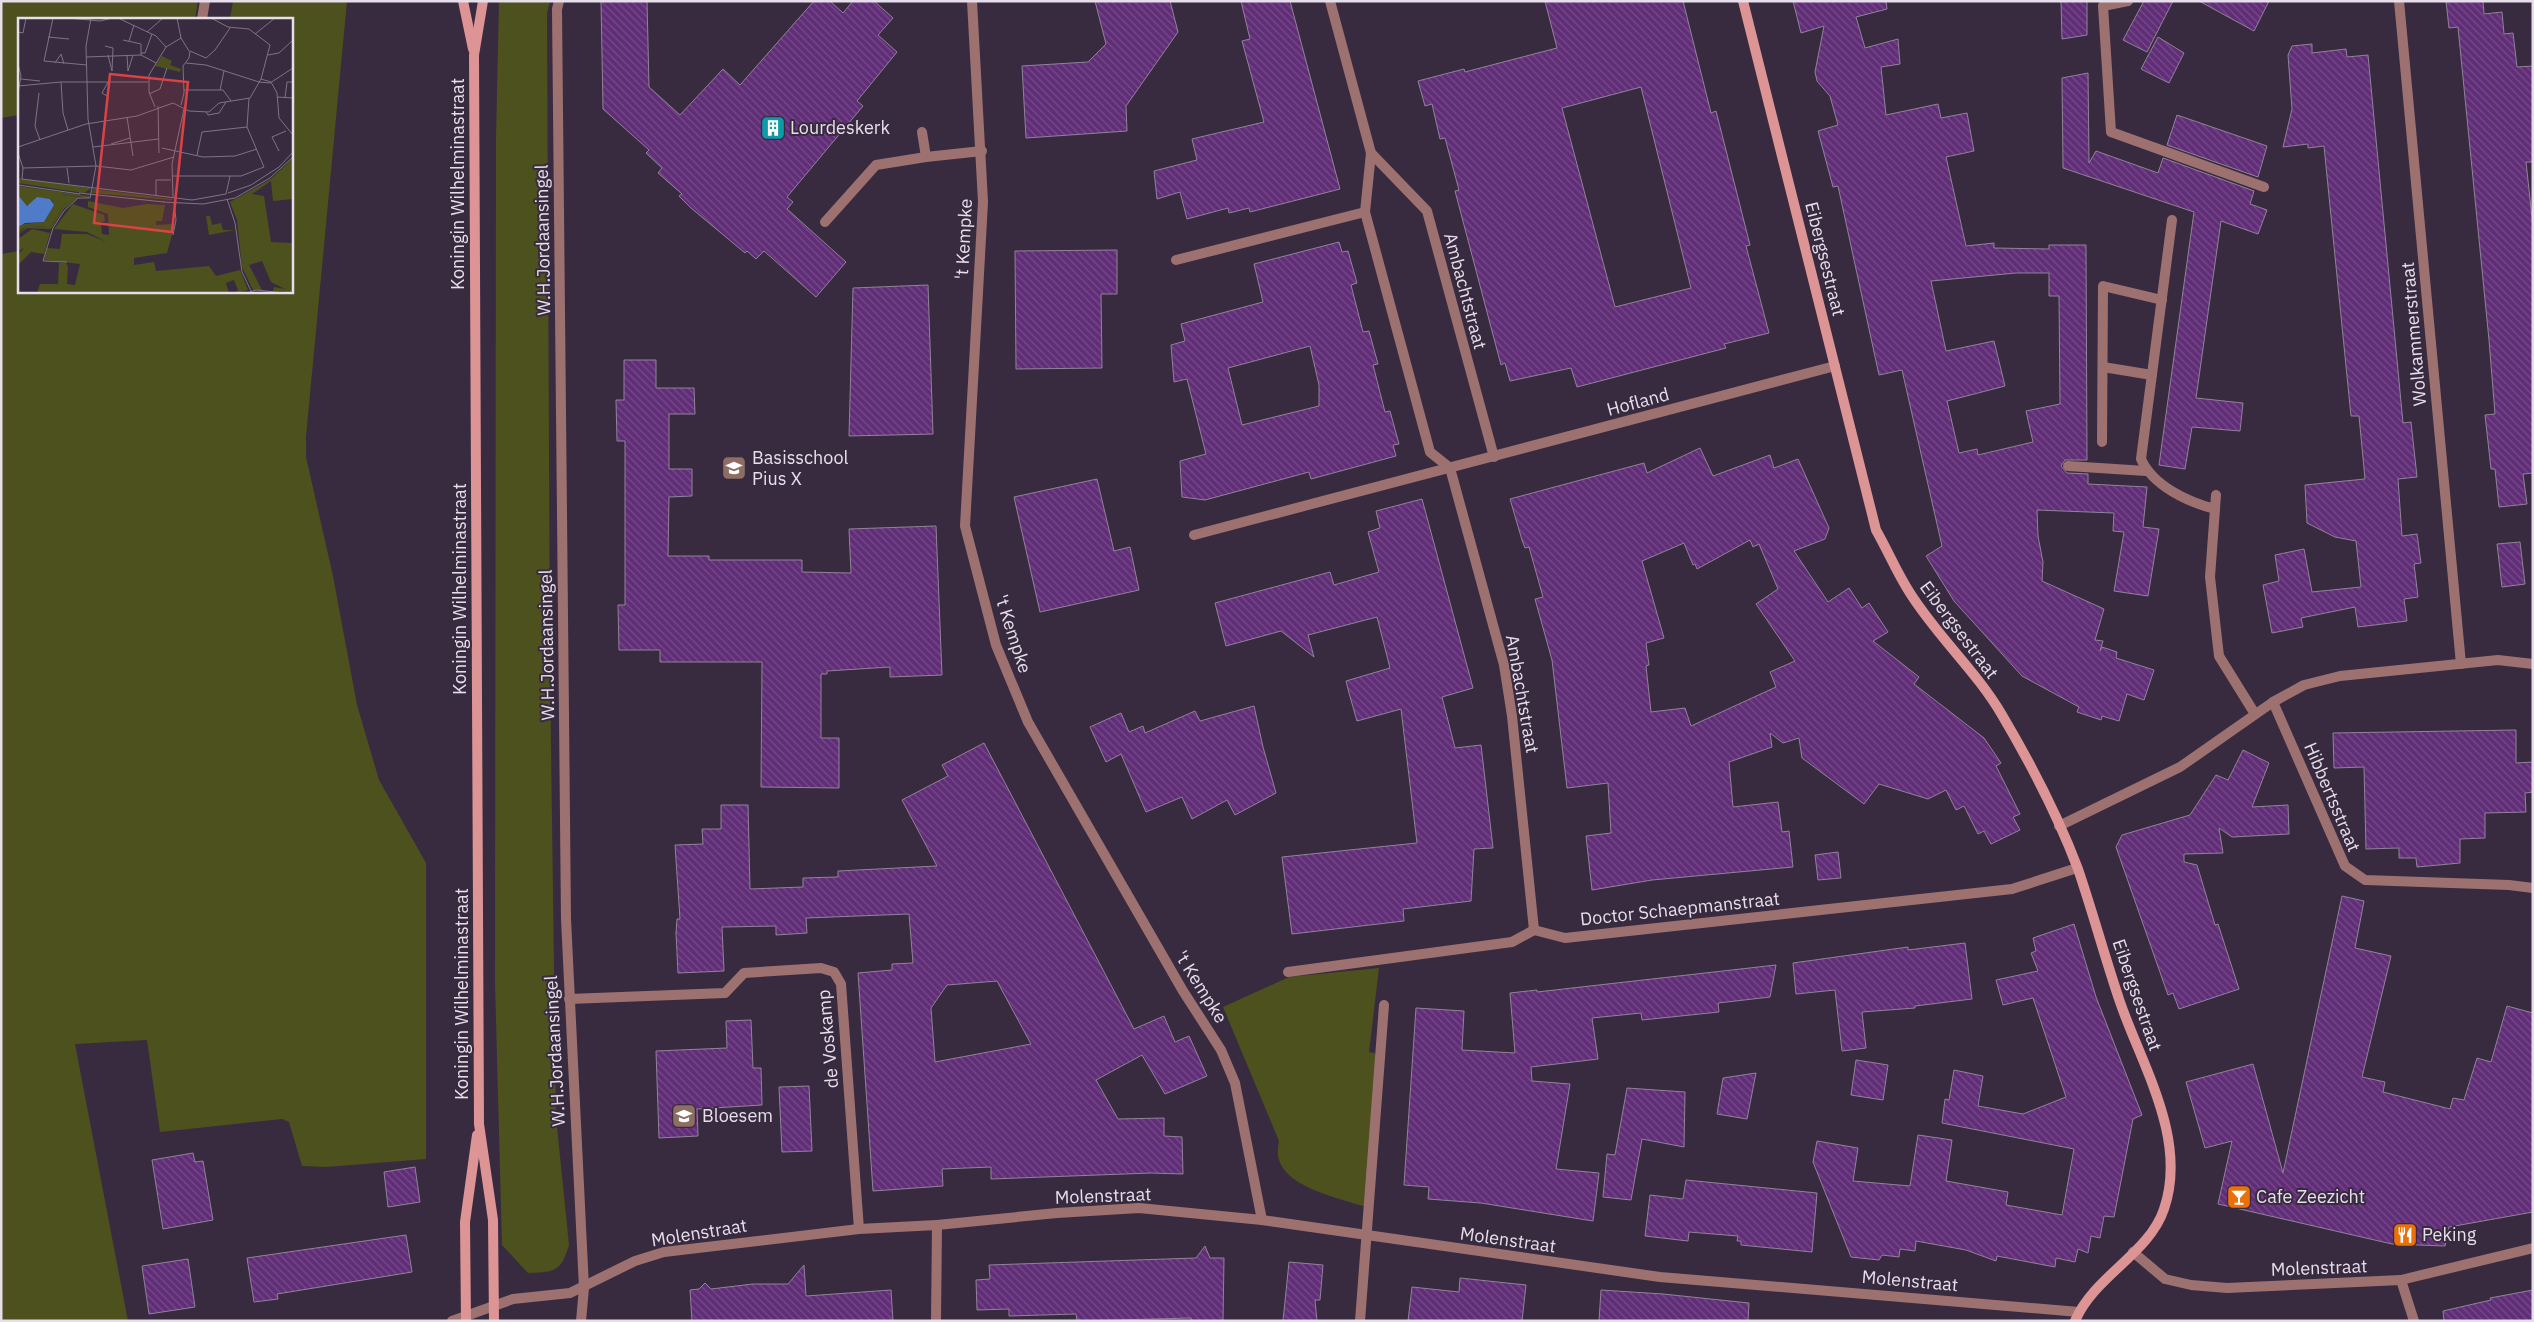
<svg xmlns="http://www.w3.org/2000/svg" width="2534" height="1322" viewBox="0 0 2534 1322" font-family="'IBM Plex Sans',sans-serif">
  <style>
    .green { fill: #4c511e }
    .building { fill: url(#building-back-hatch); stroke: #92829a; fill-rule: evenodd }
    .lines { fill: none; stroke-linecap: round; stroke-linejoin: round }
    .service { stroke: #9e7171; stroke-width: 10 }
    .minor { stroke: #9e7171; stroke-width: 10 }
    .secondary { stroke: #dc9495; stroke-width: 10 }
    .labels { text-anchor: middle; stroke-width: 4; stroke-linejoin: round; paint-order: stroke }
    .poi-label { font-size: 18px; fill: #e7deeb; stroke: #382b3f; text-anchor: start }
    .street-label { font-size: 18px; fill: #e7deeb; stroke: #382b3f }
    .inset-road { fill: none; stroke: #7e7384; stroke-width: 1 }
    .view { fill: #d94345; fill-opacity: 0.15; stroke: #d94345; stroke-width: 2.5 }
    .inset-edge { fill: none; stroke: #e7deeb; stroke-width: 2.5 }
  </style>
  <defs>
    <pattern id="building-back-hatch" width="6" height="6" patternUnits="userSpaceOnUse" patternTransform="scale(1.25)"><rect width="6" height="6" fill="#602d77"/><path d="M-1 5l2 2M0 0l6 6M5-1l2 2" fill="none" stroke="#774b8a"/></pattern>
  </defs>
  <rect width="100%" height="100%" fill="#382b3f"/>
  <g class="green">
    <path d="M1,1H198L195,19H19V115L1,118Z"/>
    <path d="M233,1H347L306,437V457L333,576L357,705L379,780L426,863V1159L326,1167L302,1166L289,1122L282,1119L160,1132L147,1040L75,1044L128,1321H1V254L19,251V291H291V19H230Z"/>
    <path d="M499,1H550L547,13L550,671L556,1117L569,1245C561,1272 555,1272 528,1273L502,1245L495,983L496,139Z"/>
    <path d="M1379,968L1369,1052L1382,1055L1369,1208C1343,1199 1288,1189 1279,1160C1277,1155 1278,1146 1279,1141L1223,1007L1289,977Z"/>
  </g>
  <g class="building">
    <path d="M601,1H647L649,87L680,115L723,69L740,85L814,1H830L843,13L853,1H874L893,18L878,35L897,52L857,101L863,106L787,197L793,202L787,209L846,262L816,297L764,251L756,259L747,251L745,253L691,208L679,196L682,194L658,173L662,168L646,153L649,150L603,109Z"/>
    <path d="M1095,1H1170L1178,32L1126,106L1127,131L1026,138L1022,66L1088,62L1106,44Z"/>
    <path d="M1241,1H1290L1340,189L1250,212L1249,208L1229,213L1228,208L1187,219L1180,192L1157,199L1154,171L1197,160L1192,139L1264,122L1242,41L1250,39Z"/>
    <path d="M1545,1H1683L1711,113L1716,111L1750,245L1746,246L1769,333L1724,344L1726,348L1577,387L1571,368L1510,381L1505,363L1501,365L1455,191L1459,190L1445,138L1440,139L1432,104L1425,106L1418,81L1464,69L1465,72L1557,48ZM1641,87L1691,288L1615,307L1562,108Z"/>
    <path d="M1793,1H1886L1887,9L1856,17L1865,48L1898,39L1900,64L1881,67L1886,115L1938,104L1941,118L1967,113L1974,151L1946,157L1966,246L1994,243V248L2049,249V245H2086L2087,460H2065L2061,466L2067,473L2088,474V484L2147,487L2143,527L2159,529L2148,596L2114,591L2124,532L2113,531L2114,513L2037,510L2038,536L2043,562L2042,581L2104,609L2095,640L2103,641L2100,651L2102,647L2117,652L2116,658L2154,670L2144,700L2127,694L2119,721L2102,716L2101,720L2077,712L2079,707L2022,676L1954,601L1926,556L1942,546L1902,370L1879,375L1838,186L1833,187L1818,131L1838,125L1830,96L1817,81L1815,72L1824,26L1801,33ZM2016,273H2049V296H2059L2060,404L2026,411L2033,442L1978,455L1977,449L1959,453L1947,401L2005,386L1994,341L1946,351L1931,281Z"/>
    <path d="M2061,1H2087V35L2062,39Z"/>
    <path d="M2144,1H2173L2147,52L2123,40Z"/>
    <path d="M2199,1H2269L2254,31Z"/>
    <path d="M2446,1H2483L2484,14L2502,12L2504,34L2513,33L2517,67L2533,66V162H2526L2533,227V473L2523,474L2527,504L2499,507L2495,469H2491L2485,415L2495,414L2489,340L2458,27L2449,28Z"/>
    <path d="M2158,37L2184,53L2169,83L2141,69Z"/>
    <path d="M2312,44V53L2346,49L2347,57L2368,55L2403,423L2411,422L2417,477L2398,479L2402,536L2417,534L2421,563L2414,564L2418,597L2404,599L2407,621L2358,627L2355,607L2301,618L2303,627L2272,633L2263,585L2279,581L2275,555L2304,549L2312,592L2361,587L2356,541L2335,537L2307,523L2305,485L2365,479L2359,416H2351L2324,146L2308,148V144L2283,147L2292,109L2288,55L2292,46Z"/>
    <path d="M2088,73L2089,163L2096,151L2158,173L2163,158L2254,191L2250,204L2267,210L2258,234L2221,221L2196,398L2243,403L2240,431L2192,427L2185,469L2159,465L2194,212L2063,168L2062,78Z"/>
    <path d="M2177,115L2267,146L2258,177L2167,145Z"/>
    <path d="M1339,242L1342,252L1348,251L1357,283L1351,285L1363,332L1369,331L1378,364L1373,365L1385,412L1390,411L1399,444L1393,445L1396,456L1311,479L1309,472L1205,500L1182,497L1180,461L1206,454L1187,379L1174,382L1171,345L1185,341L1181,324L1263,302L1254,264ZM1310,346L1319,385V406L1242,425L1228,368Z"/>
    <path d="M1117,250V294H1101L1102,368L1016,369L1015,251Z"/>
    <path d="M928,285L933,434L849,436L853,288Z"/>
    <path d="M624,360H656V388H694L695,414H669V469H692V496L669,497L668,556H709V560H802V572L851,573L849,529L936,526L942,675L890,677V667L827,671V674H821V738H839V788L761,787L762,662H660V650H619L618,605H625V441H617L616,400H624Z"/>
    <path d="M1700,448L1713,476L1770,455L1774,468L1798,459L1829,528L1825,539L1794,551L1828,602L1849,588L1862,608L1869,603L1888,632L1873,641L1919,677L1914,684L1984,738L2001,763L1996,766L2020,814L2013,817L2020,830L1991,844L1984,831L1978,834L1964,806L1956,810L1946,790L1928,799L1879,784L1864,804L1802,758L1799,738L1783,743L1770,733L1772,747L1729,762L1733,807L1778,802L1782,832L1789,831L1793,867L1652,880L1592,890L1586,836L1611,833L1608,783L1567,788L1552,660L1535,599L1543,597L1529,547L1525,548L1522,540L1510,499L1644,463L1647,473ZM1750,540L1753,547L1759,544L1778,589L1756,604L1795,661L1770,672L1776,687L1691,726L1685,708L1651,712L1646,666L1649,665L1646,643L1664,638L1642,561L1684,543L1693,565L1695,564L1697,569Z"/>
    <path d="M1097,479L1114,551L1130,547L1139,590L1040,612L1014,497Z"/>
    <path d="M1422,499L1473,688L1442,697L1455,748L1481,745L1493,848L1474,849L1471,901L1403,909L1404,921L1292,934L1282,857L1417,843L1401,709L1357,721L1349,693L1346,681L1390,668L1377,617L1308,635L1314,657L1281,631L1226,646L1215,603L1330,572L1334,585L1379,572L1368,532L1380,528L1376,511Z"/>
    <path d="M2520,542L2525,584L2502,587L2497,544Z"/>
    <path d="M1254,706L1263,747L1276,793L1235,815L1227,800L1192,819L1182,797L1146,812L1121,754L1106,762L1090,727L1121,713L1129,732L1143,726L1145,733L1195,711L1200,721Z"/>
    <path d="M2516,730V763L2533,762V792L2525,793L2526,812L2485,813V838L2460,839V863L2417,867L2416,858H2399V848L2366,849L2364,767L2334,768L2333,733Z"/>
    <path d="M984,743L1134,1029L1164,1016L1175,1042L1189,1036L1207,1076L1165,1094L1142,1055L1096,1080L1118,1119L1164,1118V1136L1182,1137L1183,1174L1151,1173L991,1179V1167L942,1169L943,1186L873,1191L858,973L892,970V964L913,963L909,914L806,918L807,933L776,935V926L722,927L724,971L678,973L676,933L677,919H680L675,845L703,844L702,829H721V805H748L750,889L803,887V878L838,877V871L937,866L902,800L948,776L942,765ZM997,981L1031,1044L935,1062L931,1008L947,985Z"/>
    <path d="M2243,750L2269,763L2252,807L2288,805L2289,834L2232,837L2219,828L2223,853L2184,854V862L2197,865L2215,925L2218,924L2239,989L2179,1009L2173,993L2168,995L2116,847L2122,835L2190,815L2216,775L2228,780Z"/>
    <path d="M1838,852L1841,878L1818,880L1815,855Z"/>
    <path d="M2342,896L2364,901L2355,948L2391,956L2362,1077L2385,1082L2383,1092L2450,1109L2453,1098L2464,1100L2477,1058L2491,1062L2507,1006L2533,1013V1212L2449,1227L2445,1246L2392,1244L2218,1204L2232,1141L2205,1148L2186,1082L2253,1064L2283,1173Z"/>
    <path d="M2074,924L2096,997L2142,1115L2133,1119L2114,1217L2104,1216L2100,1238L2091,1236L2088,1253L2078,1249L2075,1262L2056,1258L2055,1267L1997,1256L1996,1261L1966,1250L1916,1241L1915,1251L1900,1249L1899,1257L1882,1255L1879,1260L1851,1257L1813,1162L1817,1141L1858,1148L1853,1181L1910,1186L1918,1135L1952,1140L1946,1181L2008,1192L2006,1205L2062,1215L2074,1149L1942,1123L1945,1099L1949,1100L1954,1070L1983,1076L1978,1106L2023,1114L2066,1097L2033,998L2003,1005L1996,980L2038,971L2031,953L2036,951L2033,938Z"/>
    <path d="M1965,943L1972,999L1915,1006V1008L1862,1012L1866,1048L1842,1051L1835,990L1796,994L1793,963L1908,947V950Z"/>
    <path d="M1776,965L1770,997L1718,1003L1719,1012L1642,1020L1641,1013L1592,1018L1598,1059L1531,1067L1532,1081L1570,1084L1556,1169L1599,1173L1593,1221L1481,1203L1428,1199L1429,1187L1404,1185L1416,1008L1464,1011L1462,1050L1515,1053L1510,993L1537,990V992Z"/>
    <path d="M751,1020L753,1068H761L762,1105L697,1109L698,1136L659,1138L656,1051L727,1048L726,1021Z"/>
    <path d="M1856,1060L1888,1065L1883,1100L1851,1095Z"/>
    <path d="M1756,1073L1747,1119L1717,1114L1723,1078Z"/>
    <path d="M809,1086L812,1151L782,1152L779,1087Z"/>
    <path d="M1627,1088L1685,1092L1684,1147L1642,1139L1631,1200L1603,1197L1607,1154L1615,1155Z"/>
    <path d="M193,1153L195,1162L203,1161L213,1220L163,1229L152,1160Z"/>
    <path d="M415,1167L420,1202L388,1207L384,1172Z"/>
    <path d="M1686,1180L1817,1193L1812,1252L1741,1245V1241H1737L1738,1236L1689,1232L1688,1241L1645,1236L1650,1195L1683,1199Z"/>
    <path d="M406,1235L412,1272L277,1294L278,1299L254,1302L247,1258Z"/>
    <path d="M1205,1246L1210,1258H1224L1223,1321H1191V1318L1077,1321L1076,1314L1009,1316V1309L977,1310L976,1280L990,1279L989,1265L1196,1258Z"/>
    <path d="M188,1259L195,1307L149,1314L142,1266Z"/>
    <path d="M1289,1262L1323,1265L1320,1300H1315L1317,1321H1283Z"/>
    <path d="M804,1265L806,1296L891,1290L893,1321H692L690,1290L699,1289L705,1283L711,1289L753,1284H788Z"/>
    <path d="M1460,1278L1526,1285L1522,1321H1408L1412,1287L1459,1292Z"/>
    <path d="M1601,1290L1663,1294L1749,1303L1748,1321H1599Z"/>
    <path d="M2533,1290V1321H2444L2443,1311L2491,1300L2490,1298Z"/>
  </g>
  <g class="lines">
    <g class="service">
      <path d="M2128,1L2103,6L2111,132L2264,187"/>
      <path d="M202,19L205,1"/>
      <path d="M922,132L926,157L982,151"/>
      <path d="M2172,220L2141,459C2153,486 2188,502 2215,509"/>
      <path d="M825,222L876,165L926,157"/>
      <path d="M2103,367L2152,375"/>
      <path d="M2102,442L2103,286L2162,300"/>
      <path d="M2068,466L2146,471"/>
    </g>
    <g class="minor">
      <path d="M559,1L557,9L566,919L584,1288L581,1321"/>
      <path d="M972,1L983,202L965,526L996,645L1028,722L1183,991L1221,1050L1235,1083L1262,1220"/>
      <path d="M1330,1L1371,153L1365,212L1430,452L1450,468L1504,665L1512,716L1534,930"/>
      <path d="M2399,1L2461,664"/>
      <path d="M1371,153L1427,211L1494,457"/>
      <path d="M1176,260L1365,212"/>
      <path d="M2216,495L2210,577L2219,656L2255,714"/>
      <path d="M1194,535L1835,366"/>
      <path d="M2273,702L2345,866L2365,880L2509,885L2533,888"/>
      <path d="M2059,826L2180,767L2273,702L2304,685L2340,676L2498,660L2533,664"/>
      <path d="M1288,972L1512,942L1534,930L1565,938L2012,889L2077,868"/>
      <path d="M569,999L725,993L744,973L821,968L834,972L841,984L859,1229"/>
      <path d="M2133,1252L2165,1279L2191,1285L2227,1288L2401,1280L2533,1248"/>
      <path d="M2401,1280L2414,1321"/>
      <path d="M452,1321L513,1299L570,1293L635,1261L664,1252L859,1229L937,1225L1057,1213L1139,1208L1262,1220L1660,1277L2079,1312"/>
      <path d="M936,1321L937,1225"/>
      <path d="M1360,1321L1384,1005"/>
    </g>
    <g class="secondary">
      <path d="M463,1L473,49"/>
      <path d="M483,1L474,55L479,1124L493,1220L494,1321"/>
      <path d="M1743,1L1876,530C1888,551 1897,573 1910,593C1937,636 1977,672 2002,715C2031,764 2058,816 2078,869C2093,913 2105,958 2120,1002C2142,1066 2188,1139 2164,1209C2149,1254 2094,1276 2075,1321"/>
      <path d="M466,1321L465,1222L477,1135"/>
    </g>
  </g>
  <defs>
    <symbol id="building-square" viewBox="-11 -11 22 22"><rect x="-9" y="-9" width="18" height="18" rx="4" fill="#0f9aa8" stroke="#382b3f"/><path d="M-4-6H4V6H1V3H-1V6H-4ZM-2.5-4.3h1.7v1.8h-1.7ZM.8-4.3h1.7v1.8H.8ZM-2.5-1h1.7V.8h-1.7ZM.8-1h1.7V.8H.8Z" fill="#fff"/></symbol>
    <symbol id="school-square" viewBox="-11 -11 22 22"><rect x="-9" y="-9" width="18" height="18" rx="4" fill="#8d6e63" stroke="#382b3f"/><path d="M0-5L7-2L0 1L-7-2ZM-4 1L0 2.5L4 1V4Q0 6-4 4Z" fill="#fff"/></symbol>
    <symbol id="bar-square" viewBox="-11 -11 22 22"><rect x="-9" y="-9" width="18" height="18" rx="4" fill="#e8710a" stroke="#382b3f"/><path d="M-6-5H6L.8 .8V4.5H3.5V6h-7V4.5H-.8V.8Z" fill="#fff"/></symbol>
    <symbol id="restaurant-square" viewBox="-11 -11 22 22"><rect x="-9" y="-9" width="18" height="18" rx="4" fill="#e8710a" stroke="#382b3f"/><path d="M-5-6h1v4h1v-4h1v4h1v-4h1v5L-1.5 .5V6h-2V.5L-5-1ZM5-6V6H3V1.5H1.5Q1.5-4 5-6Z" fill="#fff"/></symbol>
  </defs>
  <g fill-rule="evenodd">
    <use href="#building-square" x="759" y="114" width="28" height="28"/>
    <use href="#school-square" x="720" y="454" width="28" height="28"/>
    <use href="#school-square" x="670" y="1102" width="28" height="28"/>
    <use href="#bar-square" x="2225" y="1183" width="28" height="28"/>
    <use href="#restaurant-square" x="2391" y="1221" width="28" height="28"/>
  </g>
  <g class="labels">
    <g class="poi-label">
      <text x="790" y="134">Lourdeskerk</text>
      <text x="752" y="464">Basisschool<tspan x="752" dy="21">Pius X</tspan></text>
      <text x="702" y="1122">Bloesem</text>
      <text x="2256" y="1203">Cafe Zeezicht</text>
      <text x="2422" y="1241">Peking</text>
    </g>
    <g class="street-label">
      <text transform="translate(458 184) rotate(-90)" y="6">Koningin Wilhelminastraat</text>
      <text transform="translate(964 239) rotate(-87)" y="6">'t Kempke</text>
      <text transform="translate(543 240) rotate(-91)" y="6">W.H.Jordaansingel</text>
      <text transform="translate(1825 259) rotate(76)" y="6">Eibergsestraat</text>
      <text transform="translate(1465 291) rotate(75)" y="6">Ambachtstraat</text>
      <text transform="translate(2414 334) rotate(-95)" y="6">Wolkammerstraat</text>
      <text transform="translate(1638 402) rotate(-15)" y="6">Hofland</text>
      <text transform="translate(460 589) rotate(-90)" y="6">Koningin Wilhelminastraat</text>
      <text transform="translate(1959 630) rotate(53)" y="6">Eibergsestraat</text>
      <text transform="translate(1013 634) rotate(72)" y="6">'t Kempke</text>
      <text transform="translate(547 645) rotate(-91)" y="6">W.H.Jordaansingel</text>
      <text transform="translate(1522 694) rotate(80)" y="6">Ambachtstraat</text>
      <text transform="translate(2332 797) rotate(67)" y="6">Hibbertsstraat</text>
      <text transform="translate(1680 909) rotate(-6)" y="6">Doctor Schaepmanstraat</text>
      <text transform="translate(1201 987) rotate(58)" y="6">'t Kempke</text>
      <text transform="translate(462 994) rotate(-90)" y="6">Koningin Wilhelminastraat</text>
      <text transform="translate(2137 995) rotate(71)" y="6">Eibergsestraat</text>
      <text transform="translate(828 1039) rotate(-95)" y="6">de Voskamp</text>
      <text transform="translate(555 1051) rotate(-93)" y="6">W.H.Jordaansingel</text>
      <text transform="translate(1103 1196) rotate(-2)" y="6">Molenstraat</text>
      <text transform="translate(699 1233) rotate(-9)" y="6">Molenstraat</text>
      <text transform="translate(1508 1240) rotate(8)" y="6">Molenstraat</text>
      <text transform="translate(2319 1268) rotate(-2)" y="6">Molenstraat</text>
      <text transform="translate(1910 1281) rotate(5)" y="6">Molenstraat</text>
    </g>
  </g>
  <g transform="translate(18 18)">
    <rect width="275" height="275" fill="#382b3f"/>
    <path d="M275,140V181L255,183L253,163L234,176L246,178L253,224L275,225V274L255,273L256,269L267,271L253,264L244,243L231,247L244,272H235L224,249L219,202L212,184L253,161ZM0,160L72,170V171L66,175L0,165ZM0,168L71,178V180L44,176L49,179V183L32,209L8,208L0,215V209L5,206L26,204L36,187L33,181L17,180L14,186L8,188L0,177ZM75,171L154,181V182L74,175ZM70,183L105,190L129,186L147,187L144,203H138V207L157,206L149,235L116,240V247L136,244L138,253L191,248L198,258L222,252L230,272L217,275L220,272L216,262L208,265L211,275H19L22,266H40L41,245H48L50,249L49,266L57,267L62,246L26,242L29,230L42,231L44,216H69L89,224L69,214L36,211L55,186L86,197L87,203L83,204L84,216L91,217L90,196L70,189ZM188,198H192L194,207L203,205L205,212H217L191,217ZM14,211L32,215L26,236L13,234L0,247V237L6,230L0,233V221Z" fill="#4c511e"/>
    <path d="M44,176L61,179L46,191L33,211L9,210L0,217L8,208L32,209L49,183V179Z" fill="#4c511e"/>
    <path d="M144,38L154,43L152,47L163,51L162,54L137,48Z" fill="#4c511e"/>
    <path d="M0,177L9,188L19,179L32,181L36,187L26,204L7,205L0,209Z" fill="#507bc8"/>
    <path class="inset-road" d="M35,0L26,43L69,47M50,0L82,3L94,0M100,0L138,18L148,29M159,0L163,20L171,33M193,0L210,9L231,11L252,27L243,61M0,14L5,15L8,0M129,14L145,0M237,16L257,0M30,19L51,21M105,22L123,26V37M111,23L116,7M87,28L95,30L94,53L90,37M172,33L188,40M123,35H127L134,16M109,37L110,53L115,37M250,37L261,35L275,22M68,39L123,37L138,45M188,40L197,32L212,10M37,45L43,36L46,46M168,45L188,47L241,64M0,46L3,58L0,76M3,61L22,63M43,64L45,95L50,112M241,64L252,65L275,50M253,64L259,75L261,100L275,117M0,68L43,64H130M166,72H205L213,83M202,72L206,53M21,75L17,108L22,122M131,76L142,71L149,50M89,78L84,75L90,64M259,79L275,80M267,80L269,64H275M163,87L166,75L165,48L171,40L172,33M140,88L141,135M137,89L131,74V57L148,29L163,20M188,94L190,97L201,95L208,84M109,99L115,138M93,126L112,120M0,129L68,106L119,98L155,85L171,93L191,94L201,85L232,80L243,61L253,64M75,129L140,121M144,130L185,139L217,138L239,131M261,133L254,119L268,113M0,135L5,150M179,137L184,114L229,109M5,150L4,161L174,182L208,176L212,158M5,150L78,148L113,152L156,139M49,150L51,165M154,158H223L246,149L229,109L231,80M0,167L62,176M61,175L146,184M210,175L233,167L261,149L275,134M138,178V162H153M155,179L154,146L166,91M209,181L217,205L224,254L234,275M145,184L185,186L217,180L252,160L275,139M155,217L158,202L156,184M49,244L25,243L35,210L46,193L60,180H72L78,148L70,101L68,28L73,0M229,275L238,272L267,275"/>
    <path class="view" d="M92,56L170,64L154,214L76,205Z"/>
    <rect width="275" height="275" class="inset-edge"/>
  </g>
  <rect width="2534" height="1322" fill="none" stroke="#e7deeb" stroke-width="5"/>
</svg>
